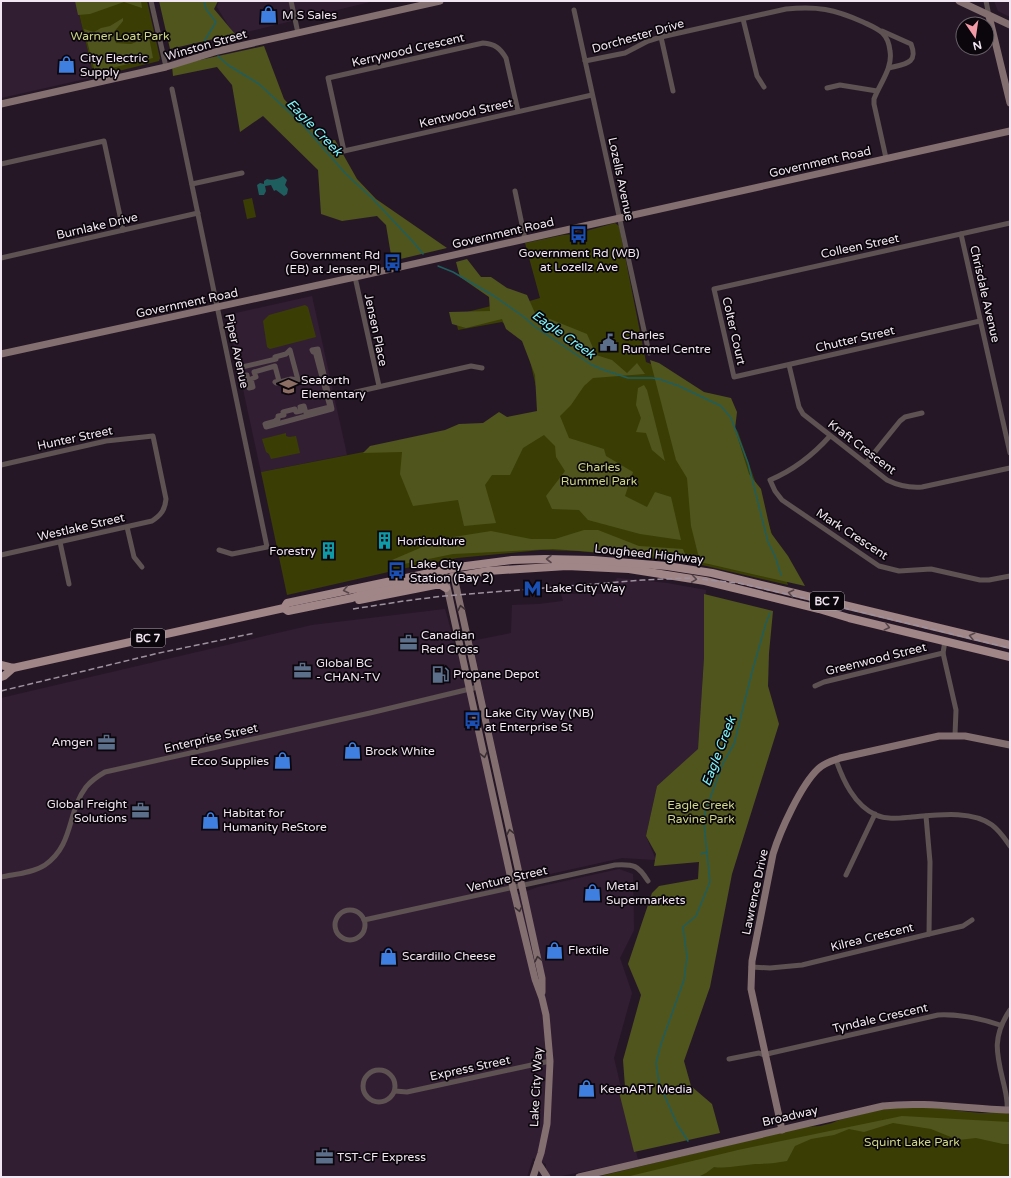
<svg xmlns="http://www.w3.org/2000/svg" width="1011" height="1178" viewBox="0 0 1011 1178" font-family="'Varela Round',sans-serif">
  <style>
    .built { fill: #321e33 }
    .green { fill: #3a3e05 }
    .forest { fill: #4f551d }
    .water { fill: #1f5e5f }
    .lines { fill: none; stroke-linecap: round; stroke-linejoin: round }
    .stream { stroke: #1f5e5f; stroke-width: 1.5 }
    .street { stroke: #5e5252; stroke-width: 5 }
    .secondary { stroke: #836f70; stroke-width: 7 }
    .primary { stroke: #a08687; stroke-width: 8 }
    .rail { stroke: #9e919e; stroke-width: 1.5; stroke-dasharray: 6 3; stroke-linecap: butt }
    .oneway { stroke: #56464a }
    .oneway2 { stroke: #3b3034 }
    .labels { text-anchor: middle; stroke-width: 3.5; stroke-linejoin: round; paint-order: stroke }
    .shield { fill: #0b060c; stroke: #aca3ac; stroke-width: 1 }
    .shield-label { font-size: 11px; font-weight: bold; fill: #f1e6f1 }
    .poi-label { font-size: 12px; fill: #f1e6f1; stroke: #0b060c; text-anchor: start }
    .park-label { font-size: 12px; fill: #cdd783; stroke: #0b060c }
    .street-label { font-size: 12px; fill: #f1e6f1; stroke: #0b060c }
    .water-label { font-size: 13px; font-style: italic; fill: #7ef5f8; stroke: #0b060c }
  </style>
  <rect width="100%" height="100%" fill="#261727"/>
  <g class="built">
    <path d="M1,1H76L94,77L1,98Z"/>
    <path d="M219,1H374L234,35L217,7Z"/>
    <path d="M994,1H1010V17L998,11Z"/>
    <path d="M312,296L347,455L261,472L227,315Z"/>
    <path d="M617,578L667,583L706,590L704,658L698,750L657,786L646,836L656,860L622,858L532,878L528,876L522,871L472,641L511,633L512,605L539,604L563,601L561,594H609Z"/>
    <path d="M445,609L463,673L513,896L538,887L619,869L633,874L634,930L620,958L632,993L614,1058L638,1160L557,1177L551,1176L548,1174L546,1170V1164L533,1158L527,1177H1V698L312,625Z"/>
  </g>
  <g class="green">
    <path d="M76,1H147L160,58L159,61L94,77Z"/>
    <path d="M252,198L256,217L247,219L243,200Z"/>
    <path d="M615,223L619,226L646,362L656,366L723,408L738,432L757,487L788,585L689,562L578,551L541,550L457,558L406,568L287,595L261,472L543,417L525,339L502,322L458,330L455,315L499,304L523,303L540,298L525,243L563,235L575,234Z"/>
    <path d="M305,305L308,307L316,337L270,349L267,347L263,321L269,315Z"/>
    <path d="M286,433V436L289,437L296,436L300,453L271,459L269,454L266,452L262,439Z"/>
    <path d="M927,1107L979,1113H1010V1177H596L805,1127L820,1126L832,1123L839,1120L882,1109L895,1108Z"/>
  </g>
  <g class="forest">
    <path d="M75,1H101L107,2L112,1H141L142,8L124,2L90,14L78,15Z"/>
    <path d="M159,1H218L214,9L235,34L170,49Z"/>
    <path d="M123,18V21L113,33L116,43L131,44L149,37L153,58L95,72L84,29L94,32L101,28L110,26Z"/>
    <path d="M264,46L284,99L324,141L335,140L357,179L376,199L447,248L392,261L386,225L377,216L342,221L321,214L318,170L263,116L240,132L232,85L217,67L173,76L172,66Z"/>
    <path d="M467,259L481,277H491L507,288L527,295L535,313L587,334L596,355L612,360L627,373L637,363L645,374L593,378L584,386L571,405L560,416L569,438L604,449L606,456L633,472L625,496L647,507L655,492L671,497L681,540L640,534L588,520L579,510L552,509L546,496L565,471L556,457L555,446L544,435L523,448L510,475H492L485,485L496,523L464,526L458,500L413,506L400,474L402,452L363,453L370,446L445,430L459,424L483,423L499,412L507,417L537,411L535,375L522,341L506,329L502,319L466,328L452,324L449,312L490,311L489,297L460,277L456,262Z"/>
    <path d="M650,360L659,363L704,392L731,398L737,412L735,429L749,474L761,489L771,533L788,556L805,586L700,562L691,526L687,478L676,460Z"/>
    <path d="M644,385L647,390L665,461L652,450L646,433L636,432L641,418L636,405L638,388Z"/>
    <path d="M584,530H598L639,546L683,549L687,559L553,549L453,554L404,564L392,560L441,539L491,531L531,539H555Z"/>
    <path d="M704,594L773,611L769,653L768,686L779,724L732,874L710,987L684,1061L691,1086L712,1104L720,1133L634,1152L619,1092L625,1087L623,1060L641,995L628,964L652,893L659,886L698,879L699,862L654,866L656,854L646,836L657,786L698,749L704,658Z"/>
    <path d="M902,1116L1010,1122V1144H1003L976,1138L958,1140L931,1129L893,1123L864,1132L849,1129L834,1135L811,1139L795,1146L787,1161C776,1163 766,1164 755,1164C741,1165 728,1169 714,1167L706,1173L698,1177H626L738,1150Z"/>
  </g>
  <path class="water" d="M283,176L287,180L285,185L288,189L287,194L284,196L276,190L274,191L271,185L265,186L266,191L264,195H259L257,185L260,183L264,184V181L267,179C271,181 279,179 283,176Z"/>
  <g class="lines">
    <g class="stream">
      <path d="M204,1L206,9L216,22L205,40L206,47"/>
      <path d="M218,56L228,65L259,84L286,109L304,126L345,173L372,198L415,244L423,254"/>
      <path d="M438,266L453,272L494,296L524,317L534,326L592,365L604,370L628,378H652L659,379L679,386L721,406L731,418L748,463L768,542L775,556L781,575"/>
      <path d="M701,854L707,852"/>
      <path d="M688,1141L677,1124L659,1083L656,1063L661,1044L684,980L687,957L683,927L696,916L710,882L704,824L705,812L723,763L734,744L752,672L766,623L770,613"/>
    </g>
    <g class="street">
      <path d="M151,1L166,67"/>
      <path d="M291,1L298,33"/>
      <path d="M986,1L989,16"/>
      <path d="M574,10L649,353"/>
      <path d="M743,19L757,76L764,87"/>
      <path d="M882,31L911,44C919,64 904,64 889,68"/>
      <path d="M661,37L673,91"/>
      <path d="M585,61L625,53L648,41L661,37L786,9C817,6 834,9 863,22C878,29 888,32 890,51C893,68 880,83 874,99V104L886,158"/>
      <path d="M827,88L840,85L877,91"/>
      <path d="M172,89L267,547L232,554L219,550"/>
      <path d="M518,111L506,58C500,48 495,44 483,43L328,78L344,151L592,95"/>
      <path d="M1,164L104,141L123,230"/>
      <path d="M192,184L242,173"/>
      <path d="M515,191L525,239"/>
      <path d="M961,234L1010,453"/>
      <path d="M1,258L198,213"/>
      <path d="M355,277L379,386"/>
      <path d="M980,321L734,377L714,289L1010,223"/>
      <path d="M318,349L332,409L266,427L265,424L276,421V420L278,419V416L284,415L283,412L295,409L296,412L301,411L300,407L304,406L306,413L330,407L315,351L313,352L312,350Z"/>
      <path d="M290,350L298,380L291,379L276,383L275,382L279,381L275,366L254,372L256,377L251,379L253,387L249,388L247,375L240,377L238,368L276,359L275,357L286,354Z"/>
      <path d="M789,365L799,407L803,414L887,480C899,486 909,488 922,487L1010,468"/>
      <path d="M356,392L471,366L482,368"/>
      <path d="M830,436C813,455 794,470 770,480L775,491L782,500L879,566L899,571L931,569L980,580H989L1010,576"/>
      <path d="M866,463L900,421L905,417L922,413"/>
      <path d="M1,465L106,441L153,436L166,499C165,510 161,515 152,521L1,555"/>
      <path d="M127,527L134,557L142,567"/>
      <path d="M60,542L69,584"/>
      <path d="M945,641L943,653L956,710L955,735"/>
      <path d="M815,686L824,682L943,653"/>
      <path d="M836,760C843,780 854,805 876,815C887,820 900,818 912,817C937,815 971,810 992,825C1000,831 1005,839 1010,846"/>
      <path d="M846,875L875,814"/>
      <path d="M1,877C15,874 33,873 45,865C74,845 67,812 86,787C91,781 98,776 105,772L370,713L478,687"/>
      <circle cx="350" cy="925" r="15"/>
      <path d="M364,920L615,865C634,864 638,865 648,881"/>
      <path d="M929,934L963,926L972,920"/>
      <path d="M751,967L770,968L802,965L929,934L930,862L926,816"/>
      <path d="M729,1059L759,1053L764,1055L771,1053L938,1015C960,1014 979,1018 1000,1025"/>
      <circle cx="379" cy="1086" r="16"/>
      <path d="M395,1091L407,1092L550,1061"/>
      <path d="M1007,1110C1008,1101 1006,1094 1004,1085C997,1055 991,1038 1010,1010"/>
    </g>
    <g class="secondary">
      <path d="M959,1L1010,25"/>
      <path d="M989,16L1010,103"/>
      <path d="M1,104L166,67L218,51L253,43L440,1"/>
      <path d="M1,354L355,277L1010,131"/>
      <path d="M453,572L542,978V992"/>
      <path d="M444,573L513,888L535,979L542,998L546,1015L550,1061L547,1124L541,1153L533,1177"/>
      <path d="M782,1130L751,989L752,961L773,854C780,831 801,785 818,769C824,763 832,761 840,758L939,736H965L1010,745"/>
      <path d="M538,1163L547,1177"/>
      <path d="M579,1177L883,1106C925,1101 967,1109 1010,1110"/>
    </g>
    <g class="primary">
      <path d="M359,600L435,585H441L446,588"/>
      <path d="M284,608L288,611L352,598L369,592L488,571L567,566L629,569L705,581L819,609L849,618L1010,657"/>
      <path d="M1,665L13,668L284,608L287,603L458,567L512,560L545,559L593,560L667,566L712,573L1010,645"/>
      <path d="M1,677L4,676L13,668"/>
    </g>
    <g class="rail">
      <path d="M353,609L404,601L444,596L643,580L689,578L738,583L778,592L1010,648"/>
      <path d="M1,691L159,653L255,633"/>
    </g>
  </g>
  <defs><path id="oneway-chevron" d="M-2-3.5L2.5 0L-2 3.5" fill="none" stroke-width="1.6" stroke-linecap="round" stroke-linejoin="round"/></defs>
  <g class="oneway">
    <use href="#oneway-chevron" transform="translate(549 559) rotate(-180)"/>
    <use href="#oneway-chevron" transform="translate(694 579) rotate(8)"/>
    <use href="#oneway-chevron" transform="translate(346 590) rotate(168)"/>
    <use href="#oneway-chevron" transform="translate(791 593) rotate(-167)"/>
    <use href="#oneway-chevron" transform="translate(887 627) rotate(14)"/>
    <use href="#oneway-chevron" transform="translate(972 636) rotate(-166)"/>
  </g>
  <g class="oneway2">
    <use href="#oneway-chevron" transform="translate(461 608) rotate(-102)"/>
    <use href="#oneway-chevron" transform="translate(484 755) rotate(77)"/>
    <use href="#oneway-chevron" transform="translate(510 832) rotate(-102)"/>
    <use href="#oneway-chevron" transform="translate(519 909) rotate(77)"/>
    <use href="#oneway-chevron" transform="translate(538 959) rotate(-102)"/>
  </g>
  <defs>
    <symbol id="shop-bare" viewBox="-9 -9 18 18"><path d="M-5-2.5h2.3a2.7 3.5 0 0 1 5.4 0H5L5.5 6h-11ZM-1.5-2.5h3a1.5 2.3 0 0 0-3 0Z" fill="#3f7fe0" stroke="#0b060c" stroke-width="2.5" paint-order="stroke"/></symbol>
    <symbol id="bus-bare" viewBox="-9 -9 18 18"><path d="M-5-6H5V4H4V6H2V4H-2V6H-4V4H-5ZM-3.5-4V0h7V-4ZM-3.5 1.2v1.5H-2V1.2ZM2 1.2v1.5H3.5V1.2Z" fill="#1a4fb4" stroke="#0b060c" stroke-width="2.5" paint-order="stroke"/></symbol>
    <symbol id="civic-bare" viewBox="-9 -9 18 18"><path d="M-.6-6.5H3V-4.5H.6V-3L4-1V1h2V6H-6V1h2V-1L-.6-3ZM-1.2 2.5V6h2.4V2.5Z" fill="#5c6f8a" stroke="#0b060c" stroke-width="2.5" paint-order="stroke"/></symbol>
    <symbol id="school-bare" viewBox="-9 -9 18 18"><path d="M0-5L7-2L0 1L-7-2ZM-4 1L0 2.5L4 1V4Q0 6-4 4Z" fill="#8d6e63" stroke="#0b060c" stroke-width="2.5" paint-order="stroke"/></symbol>
    <symbol id="building-bare" viewBox="-9 -9 18 18"><path d="M-4-6H4V6H1V3H-1V6H-4ZM-2.5-4.3h1.7v1.8h-1.7ZM.8-4.3h1.7v1.8H.8ZM-2.5-1h1.7V.8h-1.7ZM.8-1h1.7V.8H.8Z" fill="#0f9aa8" stroke="#0b060c" stroke-width="2.5" paint-order="stroke"/></symbol>
    <symbol id="metro-bare" viewBox="-9 -9 18 18"><path d="M-5.5 5V-5H-3L0 0L3-5H5.5V5H3V-.5L0 4L-3-.5V5Z" fill="#1a4fb4" stroke="#0b060c" stroke-width="2.5" paint-order="stroke"/></symbol>
    <symbol id="office-bare" viewBox="-9 -9 18 18"><path d="M-6-3h4V-5.5h4V-3h4V5H-6ZM-1-4.5V-3h2v-1.5ZM-6 0V1H6V0Z" fill="#5c6f8a" stroke="#0b060c" stroke-width="2.5" paint-order="stroke"/></symbol>
    <symbol id="fuel-bare" viewBox="-9 -9 18 18"><path d="M-5.5-6h7V0h2V4h1.3V-2.5L3-4.5l.8-.8L6-3V5H2.5V1h-1V6h-7ZM-4.2-4.7v3.2H.2V-4.7Z" fill="#5c6f8a" stroke="#0b060c" stroke-width="2.5" paint-order="stroke"/></symbol>
  </defs>
  <g fill-rule="evenodd">
    <use href="#shop-bare" x="256" y="2" width="25" height="25"/>
    <use href="#shop-bare" x="54" y="52" width="25" height="25"/>
    <use href="#bus-bare" x="566" y="222" width="25" height="25"/>
    <use href="#bus-bare" x="380" y="250" width="25" height="25"/>
    <use href="#civic-bare" x="596" y="330" width="25" height="25"/>
    <use href="#school-bare" x="276" y="374" width="25" height="25"/>
    <use href="#building-bare" x="372" y="528" width="25" height="25"/>
    <use href="#building-bare" x="316" y="538" width="25" height="25"/>
    <use href="#bus-bare" x="384" y="558" width="25" height="25"/>
    <use href="#metro-bare" x="520" y="576" width="25" height="25"/>
    <use href="#office-bare" x="396" y="630" width="25" height="25"/>
    <use href="#office-bare" x="290" y="658" width="25" height="25"/>
    <use href="#fuel-bare" x="428" y="662" width="25" height="25"/>
    <use href="#bus-bare" x="460" y="708" width="25" height="25"/>
    <use href="#office-bare" x="94" y="730" width="25" height="25"/>
    <use href="#shop-bare" x="340" y="738" width="25" height="25"/>
    <use href="#shop-bare" x="270" y="748" width="25" height="25"/>
    <use href="#office-bare" x="128" y="798" width="25" height="25"/>
    <use href="#shop-bare" x="198" y="808" width="25" height="25"/>
    <use href="#shop-bare" x="580" y="880" width="25" height="25"/>
    <use href="#shop-bare" x="542" y="938" width="25" height="25"/>
    <use href="#shop-bare" x="376" y="944" width="25" height="25"/>
    <use href="#shop-bare" x="574" y="1076" width="25" height="25"/>
    <use href="#office-bare" x="312" y="1144" width="25" height="25"/>
  </g>
  <g class="labels">
    <g class="shield">
      <rect x="810" y="592" width="34" height="18" rx="3"/>
      <rect x="131" y="629" width="34" height="18" rx="3"/>
    </g>
    <g class="shield-label">
      <text x="827" y="605">BC 7</text>
      <text x="148" y="642">BC 7</text>
    </g>
    <g class="poi-label">
      <text x="282" y="19">M S Sales</text>
      <text x="80" y="62">City Electric<tspan x="80" dy="14">Supply</tspan></text>
      <text x="579" y="257" text-anchor="middle">Government Rd (WB)<tspan x="579" dy="14">at Lozellz Ave</tspan></text>
      <text x="380" y="259" text-anchor="end">Government Rd<tspan x="380" dy="14">(EB) at Jensen Pl</tspan></text>
      <text x="622" y="339">Charles<tspan x="622" dy="14">Rummel Centre</tspan></text>
      <text x="301" y="384">Seaforth<tspan x="301" dy="14">Elementary</tspan></text>
      <text x="397" y="545">Horticulture</text>
      <text x="316" y="555" text-anchor="end">Forestry</text>
      <text x="410" y="568">Lake City<tspan x="410" dy="14">Station (Bay 2)</tspan></text>
      <text x="545" y="592">Lake City Way</text>
      <text x="421" y="639">Canadian<tspan x="421" dy="14">Red Cross</tspan></text>
      <text x="316" y="667">Global BC<tspan x="316" dy="14">- CHAN-TV</tspan></text>
      <text x="453" y="678">Propane Depot</text>
      <text x="485" y="717">Lake City Way (NB)<tspan x="485" dy="14">at Enterprise St</tspan></text>
      <text x="93" y="746" text-anchor="end">Amgen</text>
      <text x="365" y="755">Brock White</text>
      <text x="269" y="765" text-anchor="end">Ecco Supplies</text>
      <text x="127" y="808" text-anchor="end">Global Freight<tspan x="127" dy="14">Solutions</tspan></text>
      <text x="223" y="817">Habitat for<tspan x="223" dy="14">Humanity ReStore</tspan></text>
      <text x="606" y="890">Metal<tspan x="606" dy="14">Supermarkets</tspan></text>
      <text x="568" y="954">Flextile</text>
      <text x="402" y="960">Scardillo Cheese</text>
      <text x="600" y="1093">KeenART Media</text>
      <text x="337" y="1161">TST-CF Express</text>
    </g>
    <g class="park-label">
      <text x="120" y="40">Warner Loat Park</text>
      <text x="599" y="471">Charles<tspan x="599" dy="14">Rummel Park</tspan></text>
      <text x="701" y="809">Eagle Creek<tspan x="701" dy="14">Ravine Park</tspan></text>
      <text x="912" y="1146">Squint Lake Park</text>
    </g>
    <g class="street-label">
      <text transform="translate(638 36) rotate(-16)" y="4">Dorchester Drive</text>
      <text transform="translate(206 45) rotate(-16)" y="4">Winston Street</text>
      <text transform="translate(408 50) rotate(-13)" y="4">Kerrywood Crescent</text>
      <text transform="translate(466 113) rotate(-13)" y="4">Kentwood Street</text>
      <text transform="translate(820 162) rotate(-13)" y="4">Government Road</text>
      <text transform="translate(621 179) rotate(78)" y="4">Lozells Avenue</text>
      <text transform="translate(97 226) rotate(-13)" y="4">Burnlake Drive</text>
      <text transform="translate(503 233) rotate(-13)" y="4">Government Road</text>
      <text transform="translate(860 246) rotate(-12)" y="4">Colleen Street</text>
      <text transform="translate(985 294) rotate(77)" y="4">Chrisdale Avenue</text>
      <text transform="translate(187 303) rotate(-12)" y="4">Government Road</text>
      <text transform="translate(376 330) rotate(78)" y="4">Jensen Place</text>
      <text transform="translate(734 331) rotate(77)" y="4">Colter Court</text>
      <text transform="translate(855 339) rotate(-13)" y="4">Chutter Street</text>
      <text transform="translate(237 351) rotate(78)" y="4">Piper Avenue</text>
      <text transform="translate(75 438) rotate(-12)" y="4">Hunter Street</text>
      <text transform="translate(862 447) rotate(37)" y="4">Kraft Crescent</text>
      <text transform="translate(81 527) rotate(-13)" y="4">Westlake Street</text>
      <text transform="translate(852 534) rotate(33)" y="4">Mark Crescent</text>
      <text transform="translate(649 554) rotate(6)" y="4">Lougheed Highway</text>
      <text transform="translate(876 659) rotate(-14)" y="4">Greenwood Street</text>
      <text transform="translate(211 738) rotate(-13)" y="4">Enterprise Street</text>
      <text transform="translate(507 879) rotate(-13)" y="4">Venture Street</text>
      <text transform="translate(755 892) rotate(-78)" y="4">Lawrence Drive</text>
      <text transform="translate(872 937) rotate(-14)" y="4">Kilrea Crescent</text>
      <text transform="translate(880 1018) rotate(-13)" y="4">Tyndale Crescent</text>
      <text transform="translate(470 1068) rotate(-12)" y="4">Express Street</text>
      <text transform="translate(536 1087) rotate(-87)" y="4">Lake City Way</text>
      <text transform="translate(790 1116) rotate(-13)" y="4">Broadway</text>
    </g>
    <g class="water-label">
      <text transform="translate(315 127) rotate(46)" y="5">Eagle Creek</text>
      <text transform="translate(564 334) rotate(35)" y="5">Eagle Creek</text>
      <text transform="translate(718 751) rotate(-69)" y="5">Eagle Creek</text>
    </g>
  </g>
  <rect width="1011" height="1178" fill="none" stroke="#f1e6f1" stroke-width="4"/>
  <g transform="translate(975 36) rotate(167)"><circle r="19" fill="#0b060c" stroke="#676068"/>
  <path d="M0-3L7 15L0 10L-7 15Z" fill="#f39aa7"/>
  <text y="-6" font-size="11" font-weight="bold" text-anchor="middle" fill="#f1e6f1">N</text>
  </g>
</svg>
